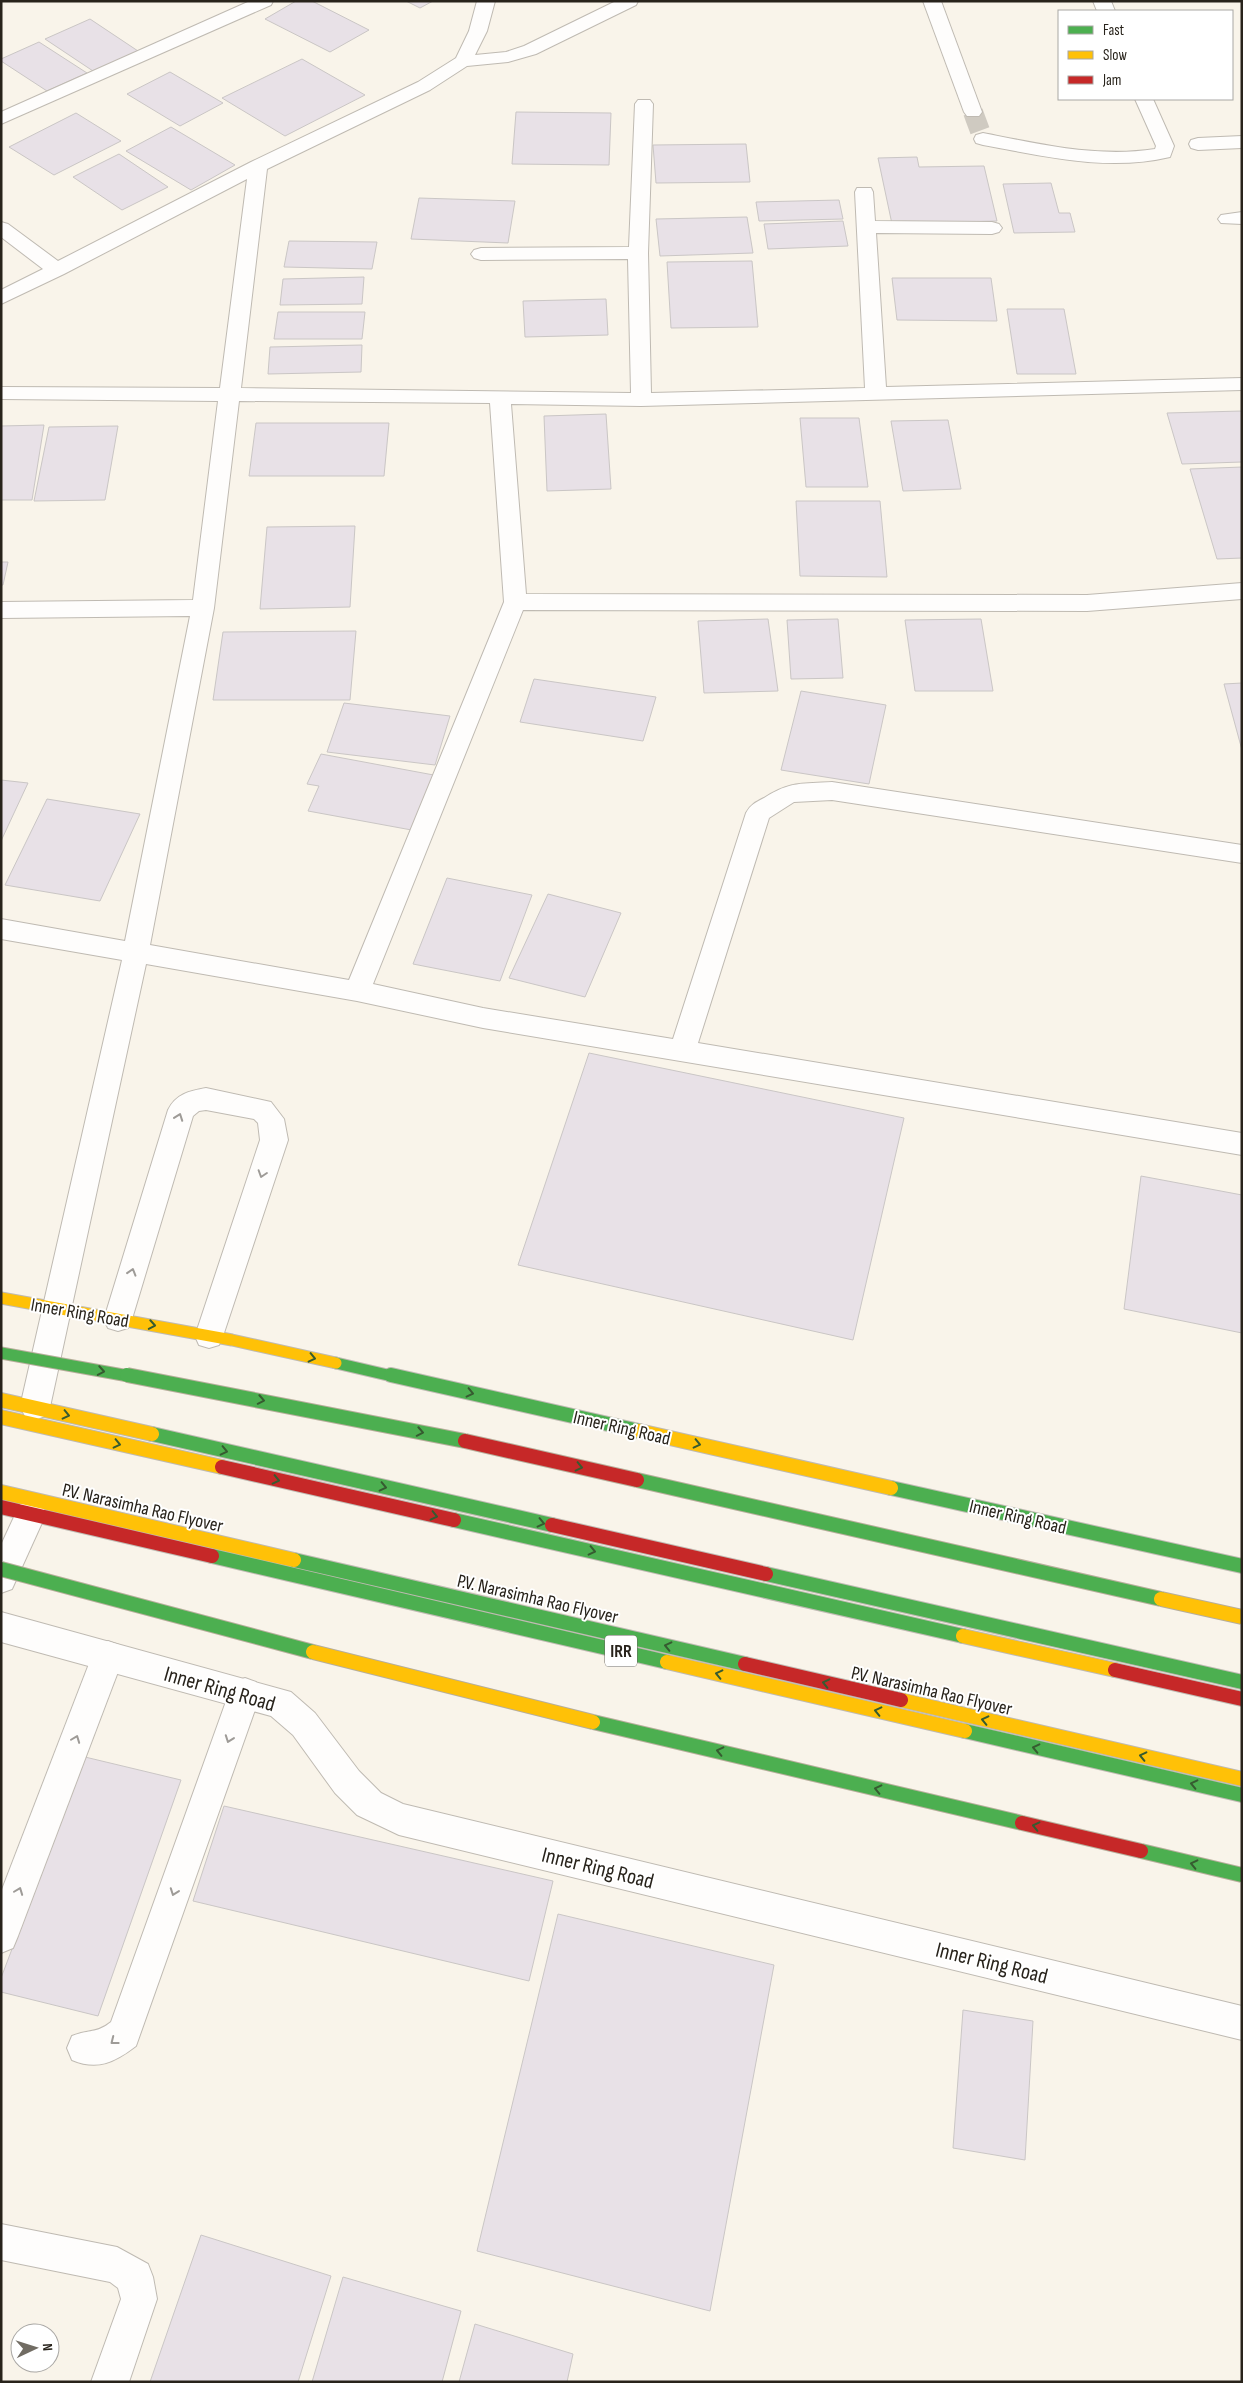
<svg xmlns="http://www.w3.org/2000/svg" width="1243" height="2383" viewBox="0 0 1243 2383" font-family="'Sofia Sans Condensed',sans-serif">
  <style>
    .building { fill: #e8e1e7; stroke: #cac6c5 }
    .lines { fill: none; stroke-linecap: round; stroke-linejoin: round }
    .street-tunnel { stroke: #cfcac1; stroke-width: 20; stroke-dasharray: 20 10; stroke-linecap: butt }
    .lane-casing { stroke: #bfbab2; stroke-width: 2 }
    .street-casing { stroke: #bfbab2; stroke-width: 2 }
    .fast-far1-casing { stroke: #bfbab2; stroke-width: 13 }
    .fast-casing { stroke: #bfbab2; stroke-width: 16 }
    .slow-far1-casing { stroke: #bfbab2; stroke-width: 13 }
    .slow-casing { stroke: #bfbab2; stroke-width: 16 }
    .jam-casing { stroke: #bfbab2; stroke-width: 16 }
    .lane { fill: #fefdfc; fill-rule: evenodd }
    .street { fill: #fefdfc; fill-rule: evenodd }
    .fast-far1 { stroke: #4caf50; stroke-width: 11 }
    .fast { stroke: #4caf50; stroke-width: 14 }
    .slow-far1 { stroke: #ffc107; stroke-width: 11 }
    .slow { stroke: #ffc107; stroke-width: 14 }
    .jam { stroke: #c62828; stroke-width: 14 }
    .fast-bridge-far1-casing { stroke: #b7ae9b; stroke-width: 13; stroke-linecap: butt }
    .fast-bridge-casing { stroke: #b7ae9b; stroke-width: 16; stroke-linecap: butt }
    .slow-bridge-casing { stroke: #b7ae9b; stroke-width: 16; stroke-linecap: butt }
    .jam-bridge-casing { stroke: #b7ae9b; stroke-width: 16; stroke-linecap: butt }
    .fast-bridge-far1 { stroke: #4caf50; stroke-width: 11 }
    .fast-bridge { stroke: #4caf50; stroke-width: 14 }
    .slow-bridge { stroke: #ffc107; stroke-width: 14 }
    .jam-bridge { stroke: #c62828; stroke-width: 14 }
    .oneway { stroke: #9e9b97 }
    .oneway2 { stroke: #365b30 }
    .labels { text-anchor: middle; stroke-width: 4; stroke-linejoin: round; paint-order: stroke }
    .shield { fill: #fff; stroke: #68655f; stroke-width: 1 }
    .shield-label { font-size: 18px; font-weight: bold; fill: #28231b }
    .street-label { font-size: 19px; fill: #28231b; stroke: #fff }
    .near-street-label { font-size: 22px; fill: #28231b; stroke: #fff }
  </style>
  <rect width="100%" height="100%" fill="#f9f4ea"/>
  <g class="building">
    <path d="M296,1H312L369,30L330,52L265,19Z"/>
    <path d="M406,1H433L420,8Z"/>
    <path d="M90,19L138,51L93,71L45,39Z"/>
    <path d="M39,42L87,73L47,91L1,61V59Z"/>
    <path d="M302,59L365,95L285,136L222,98Z"/>
    <path d="M170,72L223,103L180,126L127,94Z"/>
    <path d="M516,112L611,113L609,165L512,164Z"/>
    <path d="M76,113L121,141L54,175L9,147Z"/>
    <path d="M171,127L235,165L191,190L126,151Z"/>
    <path d="M746,144L750,182L656,183L653,145Z"/>
    <path d="M119,154L168,187L122,210L73,177Z"/>
    <path d="M917,157L919,167L984,166L997,221L892,224L878,158Z"/>
    <path d="M1051,183L1059,213H1070L1075,232L1014,233L1003,184Z"/>
    <path d="M419,198L515,201L508,243L411,239Z"/>
    <path d="M839,200L843,219L759,221L756,202Z"/>
    <path d="M747,217L753,253L660,256L656,219Z"/>
    <path d="M843,221L848,246L768,249L764,224Z"/>
    <path d="M289,241L377,242L372,269L284,267Z"/>
    <path d="M752,261L758,327L671,328L667,262Z"/>
    <path d="M364,277L362,304L280,305L283,279Z"/>
    <path d="M892,278H991L997,321L897,320Z"/>
    <path d="M606,299L608,335L525,337L523,301Z"/>
    <path d="M1007,309H1064L1076,374H1017Z"/>
    <path d="M278,312H365L362,339H274Z"/>
    <path d="M362,345L361,372L268,374L270,347Z"/>
    <path d="M1242,411V462L1182,464L1167,413Z"/>
    <path d="M606,414L611,489L547,491L544,416Z"/>
    <path d="M800,418H859L868,487H806Z"/>
    <path d="M948,420L961,489L903,491L891,421Z"/>
    <path d="M256,423H389L384,476H249Z"/>
    <path d="M44,425L32,500H1V426Z"/>
    <path d="M118,426L105,500L34,501L49,427Z"/>
    <path d="M1242,467V558L1217,559L1190,469Z"/>
    <path d="M796,501H880L887,577L800,576Z"/>
    <path d="M355,526L350,607L260,609L267,527Z"/>
    <path d="M1,562H8L3,585H1Z"/>
    <path d="M768,619L778,691L704,693L698,621Z"/>
    <path d="M838,619L843,678L791,679L787,620Z"/>
    <path d="M981,619L993,691H915L905,620Z"/>
    <path d="M356,631L350,700H213L223,632Z"/>
    <path d="M534,679L656,697L643,741L520,722Z"/>
    <path d="M1242,683V750L1224,684Z"/>
    <path d="M801,691L886,705L869,784L781,770Z"/>
    <path d="M344,703L450,716L435,765L327,752Z"/>
    <path d="M321,754L439,776L417,831L308,811L319,786L307,784Z"/>
    <path d="M1,780L28,783L1,841Z"/>
    <path d="M47,799L140,814L100,901L5,885Z"/>
    <path d="M447,878L532,895L500,981L413,964Z"/>
    <path d="M548,894L621,913L585,997L509,978Z"/>
    <path d="M589,1053L904,1118L853,1340L518,1265Z"/>
    <path d="M1141,1176L1242,1195V1333L1124,1309Z"/>
    <path d="M85,1757L181,1780L98,2016L1,1992V1978Z"/>
    <path d="M224,1806L553,1881L529,1981L193,1901Z"/>
    <path d="M558,1914L774,1965L710,2311L477,2251Z"/>
    <path d="M963,2010L1033,2021L1025,2160L953,2148Z"/>
    <path d="M201,2235L331,2276L298,2382H150Z"/>
    <path d="M343,2277L461,2311L442,2382H312Z"/>
    <path d="M475,2324L573,2354L567,2382H459Z"/>
  </g>
  <g class="lines">
    <path class="street-tunnel" d="M973,112L983,139"/>
    <defs>
      <g id="lane">
        <path d="M206,1088L271,1102L284,1119L288,1140L223,1336L219,1345L209,1348L199,1345L195,1336L260,1140L258,1123L254,1119L206,1110L199,1111L193,1116L132,1319L128,1328L118,1331L108,1328L104,1319L168,1110C176,1094 189,1091 206,1088Z"/>
        <path d="M108,1641L119,1645L124,1656L18,1936L13,1948L1,1953V1892L92,1656L97,1645Z"/>
        <path d="M245,1678L256,1682L261,1693L136,2046C115,2062 98,2071 72,2060L67,2048L72,2036C89,2029 96,2034 111,2022L229,1693L234,1682Z"/>
      </g>
      <g id="street">
        <path d="M250,1H273L271,5L1,124V112Z"/>
        <path d="M477,1H495L487,31L475,55L506,52L524,46L616,1H638L636,5L536,54L508,62L467,66L430,90L267,169L241,388L631,393L628,259L481,260L474,258L471,254L474,250L481,248L629,247L635,104L638,100H650L653,104L648,253L651,393L865,388L855,192L857,188H871L873,192L875,221L992,222L999,224L1002,228L999,232L992,234L876,233L886,387L1242,378V390L641,406L511,404L526,594L1087,595L1242,583V599L1087,611L523,610L373,984L483,1008L673,1039L746,813C750,805 756,802 764,798C790,781 802,784 832,782L1242,845V863L832,800L794,802L769,818L698,1043L1242,1133V1155L483,1028L357,1001L146,964L50,1407L45,1416L35,1420L25,1416L20,1407L122,960L1,939V919L125,941L190,616L1,618V602L193,600L218,401L1,399V387L220,388L247,179L64,274L1,304V290L43,269L1,237V222L8,224L58,261L251,162L418,82L456,58L469,31ZM239,401L490,403L504,602L349,980L150,945L214,608Z"/>
        <path d="M923,1H941L982,112L979,116H967L964,112Z"/>
        <path d="M1093,1H1111L1115,11H1097Z"/>
        <path d="M1135,99H1153L1174,146L1170,157C1108,172 1044,156 983,145L976,143L974,139L976,135L983,133C1040,144 1097,158 1155,149L1156,146Z"/>
        <path d="M1242,136V148L1198,150L1191,148L1189,144L1191,140L1198,138Z"/>
        <path d="M1242,212V224L1221,223L1218,219L1221,215Z"/>
        <path d="M31,1500L42,1504L46,1514L12,1589L1,1593V1545L20,1504Z"/>
        <path d="M1,1612L291,1692L315,1713L359,1771L381,1793L403,1804L1242,2006V2040L399,1835L357,1815L335,1793L293,1735L271,1716L1,1642Z"/>
        <path d="M1,2224L117,2247L148,2264L153,2277L157,2299L129,2382H91L121,2299L118,2288L110,2282L1,2260Z"/>
      </g>
      <path id="fast-far1" d="M336,1363L396,1377"/>
      <g id="fast">
        <path d="M391,1375L639,1431"/>
        <path d="M152,1434L552,1525"/>
        <path d="M891,1488L1242,1566"/>
        <path d="M454,1520L963,1636"/>
        <path d="M212,1556L667,1662"/>
        <path d="M294,1560L745,1664"/>
        <path d="M766,1574L1242,1682"/>
        <path d="M965,1731L1242,1795"/>
      </g>
      <path id="slow-far1" d="M1,1298L232,1340L336,1363"/>
      <g id="slow">
        <path d="M1,1400L152,1434"/>
        <path d="M1,1417L222,1467"/>
        <path d="M639,1431L891,1488"/>
        <path d="M1,1492L294,1560"/>
        <path d="M963,1636L1115,1670"/>
        <path d="M667,1662L965,1731"/>
        <path d="M901,1700L1242,1779"/>
      </g>
      <g id="jam">
        <path d="M222,1467L454,1520"/>
        <path d="M1,1507L212,1556"/>
        <path d="M552,1525L766,1574"/>
        <path d="M745,1664L901,1700"/>
        <path d="M1115,1670L1242,1699"/>
      </g>
    </defs>
    <use href="#lane" class="lane-casing"/>
    <use href="#street" class="street-casing"/>
    <use href="#fast-far1" class="fast-far1-casing"/>
    <use href="#fast" class="fast-casing"/>
    <use href="#slow-far1" class="slow-far1-casing"/>
    <use href="#slow" class="slow-casing"/>
    <use href="#jam" class="jam-casing"/>
    <use href="#lane" class="lane"/>
    <use href="#street" class="street"/>
    <use href="#fast-far1" class="fast-far1"/>
    <use href="#fast" class="fast"/>
    <use href="#slow-far1" class="slow-far1"/>
    <use href="#slow" class="slow"/>
    <use href="#jam" class="jam"/>
    <defs>
      <path id="fast-bridge-far1" d="M1,1353L134,1377"/>
      <g id="fast-bridge">
        <path d="M127,1375L465,1441"/>
        <path d="M637,1480L1161,1599"/>
        <path d="M1,1569L313,1652"/>
        <path d="M593,1722L1022,1823"/>
        <path d="M1141,1851L1242,1875"/>
      </g>
      <g id="slow-bridge">
        <path d="M1161,1599L1242,1617"/>
        <path d="M313,1652L593,1722"/>
      </g>
      <g id="jam-bridge">
        <path d="M465,1441L637,1480"/>
        <path d="M1022,1823L1141,1851"/>
      </g>
    </defs>
    <use href="#fast-bridge-far1" class="fast-bridge-far1-casing"/>
    <use href="#fast-bridge" class="fast-bridge-casing"/>
    <use href="#slow-bridge" class="slow-bridge-casing"/>
    <use href="#jam-bridge" class="jam-bridge-casing"/>
    <use href="#fast-bridge-far1" class="fast-bridge-far1"/>
    <use href="#fast-bridge" class="fast-bridge"/>
    <use href="#slow-bridge" class="slow-bridge"/>
    <use href="#jam-bridge" class="jam-bridge"/>
  </g>
  <defs><path id="oneway-chevron" d="M-2-3.5L2.5 0L-2 3.5" fill="none" stroke-width="1.6" stroke-linecap="round" stroke-linejoin="round" transform="scale(1.25)"/></defs>
  <g class="oneway">
    <use href="#oneway-chevron" transform="translate(179 1117) rotate(-70)"/>
    <use href="#oneway-chevron" transform="translate(262 1174) rotate(108)"/>
    <use href="#oneway-chevron" transform="translate(132 1272) rotate(-73)"/>
    <use href="#oneway-chevron" transform="translate(76 1739) rotate(-69)"/>
    <use href="#oneway-chevron" transform="translate(229 1739) rotate(110)"/>
    <use href="#oneway-chevron" transform="translate(19 1891) rotate(-69)"/>
    <use href="#oneway-chevron" transform="translate(174 1892) rotate(110)"/>
    <use href="#oneway-chevron" transform="translate(114 2041) rotate(142)"/>
  </g>
  <g class="oneway2">
    <use href="#oneway-chevron" transform="translate(152 1325) rotate(10)"/>
    <use href="#oneway-chevron" transform="translate(312 1358) rotate(13)"/>
    <use href="#oneway-chevron" transform="translate(101 1371) rotate(10)"/>
    <use href="#oneway-chevron" transform="translate(470 1393) rotate(13)"/>
    <use href="#oneway-chevron" transform="translate(261 1400) rotate(11)"/>
    <use href="#oneway-chevron" transform="translate(66 1415) rotate(13)"/>
    <use href="#oneway-chevron" transform="translate(420 1432) rotate(11)"/>
    <use href="#oneway-chevron" transform="translate(117 1444) rotate(13)"/>
    <use href="#oneway-chevron" transform="translate(697 1444) rotate(13)"/>
    <use href="#oneway-chevron" transform="translate(224 1451) rotate(13)"/>
    <use href="#oneway-chevron" transform="translate(579 1467) rotate(13)"/>
    <use href="#oneway-chevron" transform="translate(276 1480) rotate(13)"/>
    <use href="#oneway-chevron" transform="translate(383 1487) rotate(13)"/>
    <use href="#oneway-chevron" transform="translate(434 1516) rotate(13)"/>
    <use href="#oneway-chevron" transform="translate(541 1523) rotate(13)"/>
    <use href="#oneway-chevron" transform="translate(592 1551) rotate(13)"/>
    <use href="#oneway-chevron" transform="translate(668 1646) rotate(-167)"/>
    <use href="#oneway-chevron" transform="translate(719 1674) rotate(-167)"/>
    <use href="#oneway-chevron" transform="translate(826 1683) rotate(-167)"/>
    <use href="#oneway-chevron" transform="translate(878 1711) rotate(-167)"/>
    <use href="#oneway-chevron" transform="translate(985 1720) rotate(-167)"/>
    <use href="#oneway-chevron" transform="translate(1036 1748) rotate(-167)"/>
    <use href="#oneway-chevron" transform="translate(720 1751) rotate(-167)"/>
    <use href="#oneway-chevron" transform="translate(1143 1756) rotate(-167)"/>
    <use href="#oneway-chevron" transform="translate(1194 1784) rotate(-167)"/>
    <use href="#oneway-chevron" transform="translate(878 1789) rotate(-167)"/>
    <use href="#oneway-chevron" transform="translate(1036 1826) rotate(-167)"/>
    <use href="#oneway-chevron" transform="translate(1194 1864) rotate(-167)"/>
  </g>
  <g class="labels">
    <rect class="shield" x="605" y="1635.5" width="32" height="31" rx="4"/>
    <g class="shield-label">
      <text x="621" y="1657">IRR</text>
    </g>
    <g class="street-label">
      <text transform="translate(80 1312) rotate(10)" y="7">Inner Ring Road</text>
      <text transform="translate(622 1427) rotate(13)" y="7">Inner Ring Road</text>
      <text transform="translate(143 1507) rotate(13)" y="7">P.V. Narasimha Rao Flyover</text>
      <text transform="translate(1018 1516) rotate(13)" y="7">Inner Ring Road</text>
      <text transform="translate(538 1598) rotate(13)" y="7">P.V. Narasimha Rao Flyover</text>
      <text transform="translate(932 1690) rotate(13)" y="7">P.V. Narasimha Rao Flyover</text>
    </g>
    <g class="near-street-label">
      <text transform="translate(220 1688) rotate(16)" y="8">Inner Ring Road</text>
      <text transform="translate(598 1867) rotate(14)" y="8">Inner Ring Road</text>
      <text transform="translate(992 1962) rotate(14)" y="8">Inner Ring Road</text>
    </g>
  </g>
  <rect width="1243" height="2383" fill="none" stroke="#28231b" stroke-width="5"/>
  <rect x="1058" y="10" width="175" height="90" fill="#ffffff" stroke="#a9a7a4"/>
  <rect x="1068" y="26" width="25" height="8" fill="#4caf50" stroke="#a9a7a4"/>
  <text x="1103" y="35" font-size="15" fill="#28231b">Fast</text>
  <rect x="1068" y="51" width="25" height="8" fill="#ffc107" stroke="#a9a7a4"/>
  <text x="1103" y="60" font-size="15" fill="#28231b">Slow</text>
  <rect x="1068" y="76" width="25" height="8" fill="#c62828" stroke="#a9a7a4"/>
  <text x="1103" y="85" font-size="15" fill="#28231b">Jam</text>
  <g transform="translate(35 2348) rotate(86)"><circle r="24" fill="#ffffff" stroke="#a9a7a4"/>
  <path d="M0-4L9 19L0 12L-9 19Z" fill="#716c63"/>
  <text y="-8" font-size="14" font-weight="bold" text-anchor="middle" fill="#28231b">N</text>
  </g>
</svg>
